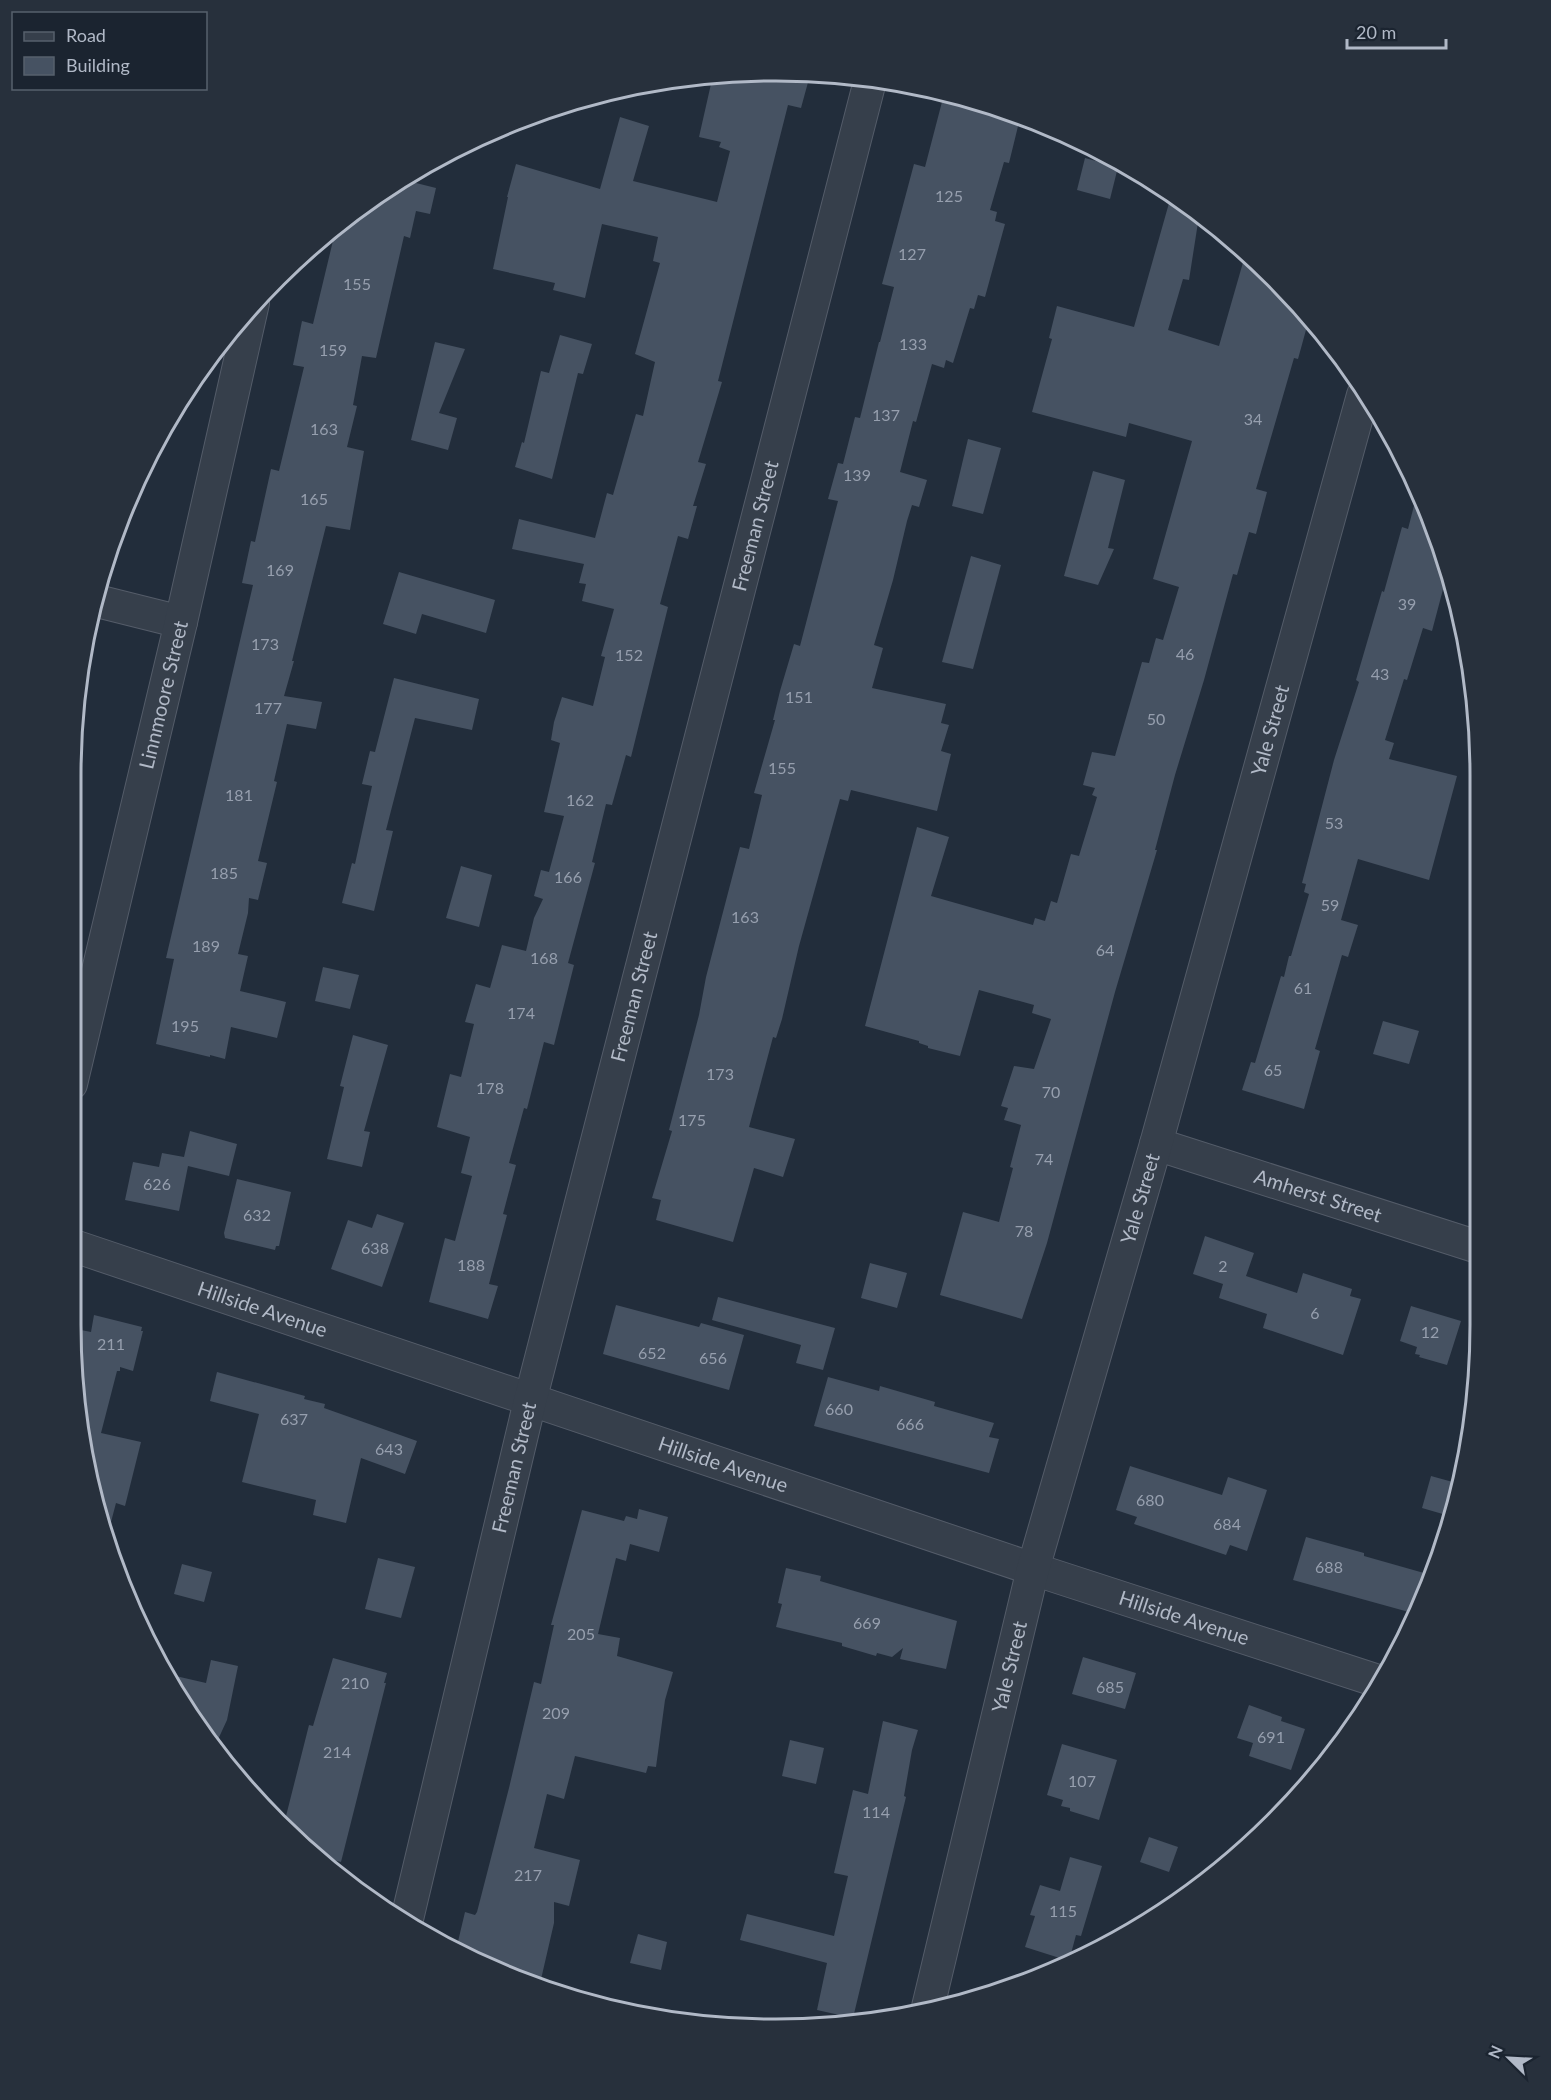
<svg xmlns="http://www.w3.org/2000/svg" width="1551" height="2100" viewBox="0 0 1551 2100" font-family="Lato,sans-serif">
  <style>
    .building { fill: #465262 }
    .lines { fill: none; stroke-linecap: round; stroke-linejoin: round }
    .minor-casing { stroke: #545c69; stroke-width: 34 }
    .minor { stroke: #363f4b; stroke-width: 32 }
    .labels { text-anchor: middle; stroke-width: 4.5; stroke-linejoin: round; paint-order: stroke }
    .number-label { font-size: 16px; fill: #969fae }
    .street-label { font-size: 20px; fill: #b1b9c7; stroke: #1b2430 }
    .rim { fill: none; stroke: #b1b9c7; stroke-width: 3 }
  </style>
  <rect width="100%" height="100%" fill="#222d3b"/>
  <g class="building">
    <path d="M729,72L810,75L801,108L788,105L718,381L722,382L698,462L706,464L693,506H697L688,539L678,536L660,604L668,607L631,757L626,755L612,805L606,804L592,862L595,863L568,963L574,965L554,1045L544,1042L527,1109L524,1108L509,1163L516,1165L503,1214L507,1215L489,1284L498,1286L488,1319L429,1302L445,1238L455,1241L472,1176L461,1173L470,1137L437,1127L450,1074L461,1077L474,1024L465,1022L476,984L490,988L502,945L526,951L534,918L543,899L534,896L541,870L549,872L564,816L544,812L560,743L551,740L554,722L562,697L593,706L605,657L601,656L614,609L582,601L586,584L579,583L584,564L512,549L519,519L595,538L607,493L613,495L636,414L643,416L655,362L635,354L660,263L653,261L658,237L602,224L585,298L553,290L555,283L493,269L508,197H507L516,164L600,189L620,117L649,126L633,181L717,202L730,151L719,147L721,142L699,137L713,75Z"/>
    <path d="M943,98L1020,118L1009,163L1004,162L990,210L997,212L995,221L1005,224L985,297L978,295L974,309L970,308L953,363L946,360L944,368L932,364L916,422L913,421L900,472L927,480L919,507L912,505L907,521L893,580L874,645L883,648L872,688L946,704L941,723L949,725L941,751L951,754L937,811L851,790L848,801L840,799L799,946L782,1019L776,1038L773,1037L749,1127L795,1139L783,1177L754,1168L733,1242L656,1220L661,1200L652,1198L672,1131L669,1130L699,1015L706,977L740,847L749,849L762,795L754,793L775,720H773L780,691L794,644L800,646L838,501L828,499L838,463L843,464L855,417L860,418L879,342H880L894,287L882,284L914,164L925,167Z"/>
    <path d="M1085,158L1118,167L1110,199L1077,190Z"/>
    <path d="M404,180L436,188L430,214L416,211L410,238L404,236L376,358L362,356L353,405L357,406L347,447L364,451L350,530L326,526L292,661H294L284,696L322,702L316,729L287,724L274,781L277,782L258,861L267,863L258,900L249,898L248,913L238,954L248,956L240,991L286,1002L277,1038L231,1027L225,1059L210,1055V1057L156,1044L174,959L166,958L253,585L242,583L251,541L255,542L271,469L279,471L304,367L293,365L302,321L313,324L337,224L346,216Z"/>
    <path d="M1171,196L1199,216L1189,280L1183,279L1168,330L1219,346L1246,252L1309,319L1298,359L1294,358L1256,489L1267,492L1256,534L1249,532L1237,575L1233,574L1204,680L1175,775L1155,850H1157L1115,992L1047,1243L1022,1319L940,1295L963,1212L999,1222L1013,1168L1010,1167L1021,1125L1004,1120L1008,1108L1001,1106L1014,1066L1034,1069L1051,1019L1032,1013L1034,1005L979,990L960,1056L928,1048V1046L919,1043V1041L865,1026L917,827L949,837L931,896L1033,925L1035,918L1045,921L1051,901L1057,903L1071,854L1079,856L1097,797L1092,795L1095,788L1083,785L1092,752L1115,756L1142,662L1149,663L1156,638L1163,640L1179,587L1153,579L1192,441L1129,423L1126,437L1032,412L1052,339L1049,338L1057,306L1134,327Z"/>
    <path d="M560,335L592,344L583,374L578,373L552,479L515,467L522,442L524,443L541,371L549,373Z"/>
    <path d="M435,342L465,349L439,413L457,418L448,450L411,440Z"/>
    <path d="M968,439L1001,448L983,514L952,506Z"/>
    <path d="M1093,471L1125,480L1108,548L1114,549L1098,585L1064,576Z"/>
    <path d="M1418,490L1427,505L1446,578L1432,631L1423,628L1407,680L1404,679L1385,740L1394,743L1389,759L1457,776L1429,880L1358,859L1341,920L1358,925L1348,957L1342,955L1315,1049L1320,1051L1304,1109L1242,1090L1251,1062L1255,1063L1281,976L1284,977L1289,956H1291L1309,894L1304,892L1306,884L1302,883L1334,760L1359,682L1356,680L1382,591L1384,592L1402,527L1408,529Z"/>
    <path d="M971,556L1001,565L973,669L942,662Z"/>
    <path d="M399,572L495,600L486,633L422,614L416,634L383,624Z"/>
    <path d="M394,678L479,699L472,730L415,718L386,830L393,831L374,911L342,903L352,863L355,864L372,786L362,784L370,751L375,752Z"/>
    <path d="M461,866L492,875L479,927L446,918Z"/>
    <path d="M323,967L359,975L350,1009L315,1001Z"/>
    <path d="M1383,1021L1419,1031L1409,1064L1373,1054Z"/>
    <path d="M353,1035L388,1045L364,1131L370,1132L362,1167L327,1159L344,1087L340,1086Z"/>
    <path d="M190,1131L237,1144L229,1176L188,1166L179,1211L125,1200L133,1162L159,1167L162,1153L184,1157Z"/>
    <path d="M237,1179L291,1192L279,1246H276L275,1250L225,1238L224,1233Z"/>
    <path d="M377,1214L404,1223L382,1287L331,1269L348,1220L372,1228Z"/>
    <path d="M1205,1236L1254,1253L1246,1276L1297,1293L1303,1273L1352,1289L1350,1296L1361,1299L1343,1355L1263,1328L1267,1314L1219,1298L1223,1284L1193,1274Z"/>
    <path d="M870,1263L907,1273L897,1308L861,1298Z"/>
    <path d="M718,1297L835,1328L823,1370L796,1363L801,1345L712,1320Z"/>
    <path d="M616,1305L699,1327L701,1323L744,1335L729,1390L603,1354Z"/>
    <path d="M1411,1306L1461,1321L1447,1365L1419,1357L1420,1355L1415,1354L1417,1347L1400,1341Z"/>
    <path d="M94,1315L142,1327L141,1331H143L133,1371L120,1367V1371H117L101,1433L141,1442L125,1506L116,1503L106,1541L95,1507L71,1328L91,1332Z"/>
    <path d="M217,1372L305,1396L304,1399L325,1404L324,1408L417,1441L405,1474L361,1458L346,1523L313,1515L316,1500L242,1482L259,1414L210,1401Z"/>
    <path d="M828,1377L879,1391L880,1386L935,1402L934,1406L994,1423L989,1437L999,1439L989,1473L814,1426Z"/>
    <path d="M1130,1466L1222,1495L1228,1477L1267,1490L1247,1551L1230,1545L1226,1555L1134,1524L1137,1517L1116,1510Z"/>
    <path d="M1431,1476L1460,1484L1453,1517L1422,1508Z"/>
    <path d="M639,1509L668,1517L659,1552L630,1544L626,1561L616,1558L598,1634L620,1638L617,1656L673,1672L665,1700L656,1767L648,1766L646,1773L575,1756L564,1799L547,1794L534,1848L580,1860L569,1906L554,1902V1923L539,1988L467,1958V1952L456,1950L465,1912L475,1915L477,1912L509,1788L534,1682L541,1684L554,1625H551L582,1510L624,1521L626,1516L637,1519Z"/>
    <path d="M1306,1537L1364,1553V1556L1431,1575L1416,1614L1293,1580Z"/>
    <path d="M378,1558L415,1567L401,1618L365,1609Z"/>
    <path d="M182,1564L212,1572L204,1602L174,1594Z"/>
    <path d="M786,1568L821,1576L820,1581L957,1621L946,1669L900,1659L903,1648L892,1657L877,1653L876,1656L842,1646V1643L776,1627L782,1604L778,1603Z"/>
    <path d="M1083,1657L1136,1673L1125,1709L1072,1694Z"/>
    <path d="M333,1658L387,1673L384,1683H386L341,1862L310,1854L284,1824L309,1725L313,1726Z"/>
    <path d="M211,1660L238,1666L227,1720L215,1746L189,1716L167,1674L206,1683Z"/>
    <path d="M1249,1705L1282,1717L1281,1721L1305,1729L1291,1770L1249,1756L1253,1743L1237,1738Z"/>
    <path d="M883,1721L918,1730L912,1750L904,1796L906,1797L853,2018L817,2010L827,1963L740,1940L747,1914L834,1936L848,1876L834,1873L853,1790L868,1794Z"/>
    <path d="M790,1740L824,1748L816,1784L782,1776Z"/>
    <path d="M1062,1744L1117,1760L1099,1820L1070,1811V1808L1061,1806L1063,1800L1047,1795Z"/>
    <path d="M1149,1837L1178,1847L1169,1872L1140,1862Z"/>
    <path d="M1070,1857L1102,1866L1081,1936L1076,1935L1069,1961L1025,1947L1035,1916L1030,1915L1040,1885L1060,1891Z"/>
    <path d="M638,1934L667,1942L661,1970L630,1963Z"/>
  </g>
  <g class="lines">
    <defs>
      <g id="minor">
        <path d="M93,600L181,622"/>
        <path id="s1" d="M71,1084L181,622L253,303"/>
        <path id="s2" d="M1156,1144L1478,1247"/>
        <path id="s3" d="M71,1245L1033,1569L1378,1681"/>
        <path id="s4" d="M407,1919L530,1401L871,77"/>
        <path id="s5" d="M928,2007L1033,1569L1156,1144L1363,395"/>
      </g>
    </defs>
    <use href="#minor" class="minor-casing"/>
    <use href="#minor" class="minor"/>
  </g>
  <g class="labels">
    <g class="number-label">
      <text x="949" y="202">125</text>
      <text x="912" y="260">127</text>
      <text x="357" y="290">155</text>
      <text x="913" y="350">133</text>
      <text x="333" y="356">159</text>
      <text x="886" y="421">137</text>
      <text x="1253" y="425">34</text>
      <text x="324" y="435">163</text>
      <text x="857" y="481">139</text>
      <text x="314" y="505">165</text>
      <text x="280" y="576">169</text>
      <text x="1407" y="610">39</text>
      <text x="265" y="650">173</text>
      <text x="1185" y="660">46</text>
      <text x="629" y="661">152</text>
      <text x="1380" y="680">43</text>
      <text x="799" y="703">151</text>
      <text x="268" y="714">177</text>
      <text x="1156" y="725">50</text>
      <text x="782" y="774">155</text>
      <text x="239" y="801">181</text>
      <text x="580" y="806">162</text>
      <text x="1334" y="829">53</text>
      <text x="224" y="879">185</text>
      <text x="568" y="883">166</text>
      <text x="1330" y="911">59</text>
      <text x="745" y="923">163</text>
      <text x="206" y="952">189</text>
      <text x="1105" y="956">64</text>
      <text x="544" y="964">168</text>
      <text x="1303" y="994">61</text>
      <text x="521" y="1019">174</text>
      <text x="185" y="1032">195</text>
      <text x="1273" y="1076">65</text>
      <text x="720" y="1080">173</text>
      <text x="490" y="1094">178</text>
      <text x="1051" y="1098">70</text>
      <text x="692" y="1126">175</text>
      <text x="1044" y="1165">74</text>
      <text x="157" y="1190">626</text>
      <text x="257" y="1221">632</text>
      <text x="1024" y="1237">78</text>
      <text x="375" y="1254">638</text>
      <text x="471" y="1271">188</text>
      <text x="1223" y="1272">2</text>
      <text x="1315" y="1319">6</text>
      <text x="1430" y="1338">12</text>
      <text x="111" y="1350">211</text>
      <text x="652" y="1359">652</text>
      <text x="713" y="1364">656</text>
      <text x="839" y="1415">660</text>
      <text x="294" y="1425">637</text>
      <text x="910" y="1430">666</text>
      <text x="389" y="1455">643</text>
      <text x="1150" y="1506">680</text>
      <text x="1227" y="1530">684</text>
      <text x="1329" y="1573">688</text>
      <text x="867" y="1629">669</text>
      <text x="581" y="1640">205</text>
      <text x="355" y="1689">210</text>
      <text x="1110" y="1693">685</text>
      <text x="556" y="1719">209</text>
      <text x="1271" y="1743">691</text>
      <text x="337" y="1758">214</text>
      <text x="1082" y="1787">107</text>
      <text x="876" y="1818">114</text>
      <text x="528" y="1881">217</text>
      <text x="1063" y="1917">115</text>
    </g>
    <g class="street-label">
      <text dy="7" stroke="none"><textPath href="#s4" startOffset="1436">Freeman Street</textPath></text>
      <text dy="7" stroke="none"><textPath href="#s1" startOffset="400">Linnmoore Street</textPath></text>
      <text dy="7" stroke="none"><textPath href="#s5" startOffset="1322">Yale Street</textPath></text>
      <text dy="7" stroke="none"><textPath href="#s4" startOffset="950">Freeman Street</textPath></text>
      <text dy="7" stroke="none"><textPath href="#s2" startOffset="170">Amherst Street</textPath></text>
      <text dy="7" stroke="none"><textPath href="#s5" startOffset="836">Yale Street</textPath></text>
      <text dy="7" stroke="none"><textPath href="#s3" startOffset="202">Hillside Avenue</textPath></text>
      <text dy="7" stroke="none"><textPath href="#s3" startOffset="688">Hillside Avenue</textPath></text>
      <text dy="7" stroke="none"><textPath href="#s4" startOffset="464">Freeman Street</textPath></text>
      <text dy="7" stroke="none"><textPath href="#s3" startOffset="1174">Hillside Avenue</textPath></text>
      <text dy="7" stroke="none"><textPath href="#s5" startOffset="350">Yale Street</textPath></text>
    </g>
  </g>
  <path d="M0 0H1551V2100H0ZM775 81H776A694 694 0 0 1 1470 775V1325A694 694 0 0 1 776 2019H775A694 694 0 0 1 81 1325V775A694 694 0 0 1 775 81Z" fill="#27303c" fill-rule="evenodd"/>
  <path class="rim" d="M775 81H776A694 694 0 0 1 1470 775V1325A694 694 0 0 1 776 2019H775A694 694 0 0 1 81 1325V775A694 694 0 0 1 775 81Z"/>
  <rect x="12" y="12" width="195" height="78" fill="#1b2430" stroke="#57606c" stroke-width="1.5"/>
  <rect x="24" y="32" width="30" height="9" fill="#363f4b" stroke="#57606c" stroke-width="1.5"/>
  <text x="66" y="42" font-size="18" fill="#b1b9c7">Road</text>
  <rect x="24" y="57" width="30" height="18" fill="#465262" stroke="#57606c" stroke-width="1.5"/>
  <text x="66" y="72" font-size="18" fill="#b1b9c7">Building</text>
  <g transform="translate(1509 2058) rotate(294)" stroke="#1b2430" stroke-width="4.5" paint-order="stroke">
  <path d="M0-4.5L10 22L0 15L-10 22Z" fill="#b1b9c7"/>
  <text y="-9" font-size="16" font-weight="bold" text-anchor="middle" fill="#b1b9c7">N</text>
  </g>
  <path d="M1347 39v9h99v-9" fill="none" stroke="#b1b9c7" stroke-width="3"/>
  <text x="1356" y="39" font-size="18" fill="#b1b9c7" stroke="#1b2430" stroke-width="4.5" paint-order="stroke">20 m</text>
</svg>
